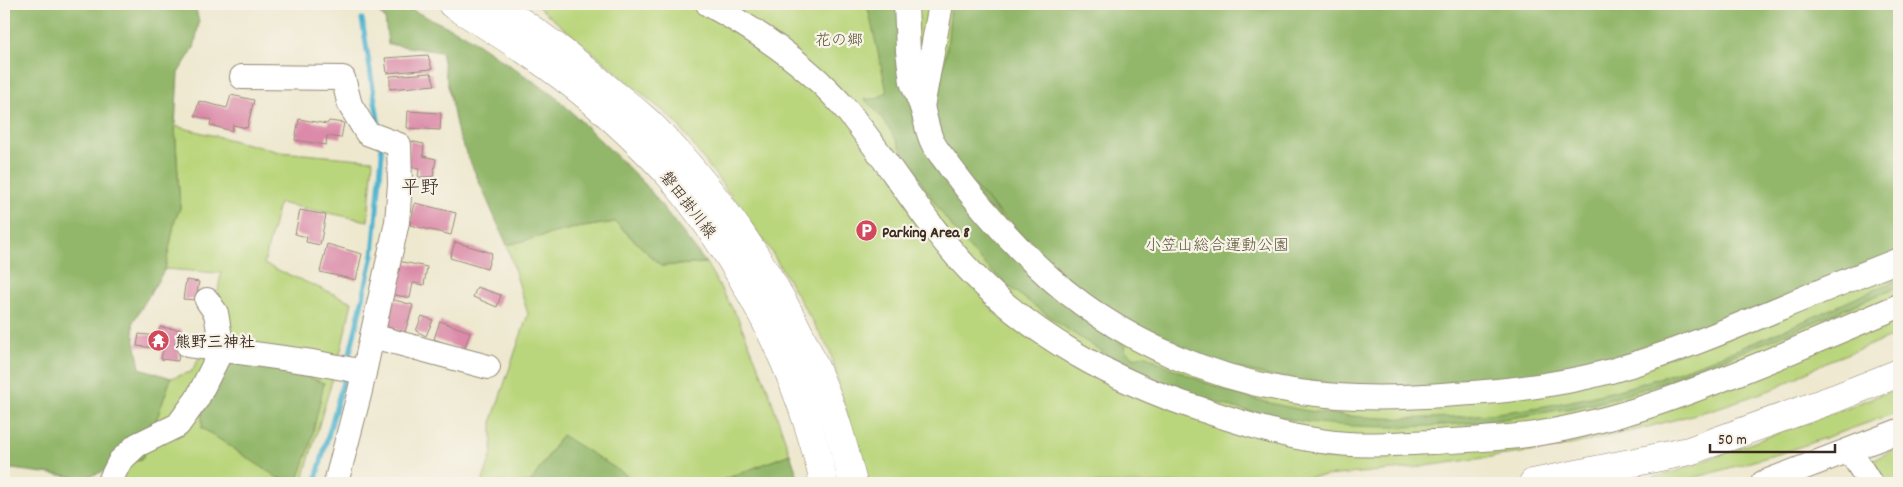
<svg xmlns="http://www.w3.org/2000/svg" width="1903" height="487" viewBox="0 0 1903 487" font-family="Dekko,'Klee One',sans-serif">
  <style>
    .green { fill: #bad67b; stroke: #7a804c }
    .forest { fill: #93b76b; stroke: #677044 }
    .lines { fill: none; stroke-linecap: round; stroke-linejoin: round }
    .stream { stroke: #50b4cf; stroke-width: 5 }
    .building { fill: #db8ba9 }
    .minor-casing { stroke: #948976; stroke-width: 26 }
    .major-casing { stroke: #948976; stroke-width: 29 }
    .minor { stroke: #fff; stroke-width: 24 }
    .major { stroke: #fff; stroke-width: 28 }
    .labels { text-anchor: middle; stroke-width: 4.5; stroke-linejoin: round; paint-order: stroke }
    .park-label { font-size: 16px; fill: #5b5535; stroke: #f7f3e8 }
    .street-label { font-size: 16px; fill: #3b2a1e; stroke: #f7f3e8 }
    .poi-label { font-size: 16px; font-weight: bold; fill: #3b2a1e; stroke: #f7f3e8; text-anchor: start }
    .quarter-label { font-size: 19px; fill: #3b2a1e; stroke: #f7f3e8 }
  </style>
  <rect width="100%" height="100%" fill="#f7f3e8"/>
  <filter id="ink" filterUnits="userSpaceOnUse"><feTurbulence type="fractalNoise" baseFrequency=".02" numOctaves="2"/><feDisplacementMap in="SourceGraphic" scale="10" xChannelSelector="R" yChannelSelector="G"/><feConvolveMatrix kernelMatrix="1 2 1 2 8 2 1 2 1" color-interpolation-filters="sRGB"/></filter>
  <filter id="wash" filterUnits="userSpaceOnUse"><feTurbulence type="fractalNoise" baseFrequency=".0096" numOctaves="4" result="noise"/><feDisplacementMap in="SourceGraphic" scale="20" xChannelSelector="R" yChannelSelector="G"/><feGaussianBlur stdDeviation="1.12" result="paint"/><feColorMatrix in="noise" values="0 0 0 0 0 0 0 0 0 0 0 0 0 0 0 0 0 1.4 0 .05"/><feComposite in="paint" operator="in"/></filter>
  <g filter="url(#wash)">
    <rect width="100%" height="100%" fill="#eee8cf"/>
    <g class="green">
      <path d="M535,4H1899V334L1828,361L1776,388L1714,409L1637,430L1557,448L1404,469L1245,483H865L830,351L768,246L676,122Z"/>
      <path d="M175,126L280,152L373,160L368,221L279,203L264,264L352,302L335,376L333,377L302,483H114L118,467L143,458L171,378L191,372L211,337L221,272L219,273L165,269L175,220L180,208Z"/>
      <path d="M615,222L661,266L706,263L738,318L766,384L790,454L715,483H482L492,453V420L528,314L507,245L570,229Z"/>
      <path d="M1899,388V412L1887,416L1782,453L1676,483H1635L1674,472Z"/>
      <path d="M1899,448V483H1882L1871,469L1872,460Z"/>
    </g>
    <g class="forest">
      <path d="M5,4H195L199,23L194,48L178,73L175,126L180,208L175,220L165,269L133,322L134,337L140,368L171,378L143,458L84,478L4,468Z"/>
      <path d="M367,4H399L465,35L555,96L645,184L706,263L661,266L615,222L570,229L507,245L458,134L441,52L388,44L385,18Z"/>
      <path d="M867,4H899L910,99L1074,311L1107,335L1126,345L1125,351L1136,358L1144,355C1185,375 1226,393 1270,403C1386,432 1532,417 1646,382C1732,356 1816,315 1899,279V286C1844,309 1790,333 1734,355C1692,372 1649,388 1605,401C1586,406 1566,409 1547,412C1433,433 1309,435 1199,397C1148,380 1101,353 1057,322C1040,309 1021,297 1005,283C967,251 937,209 912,167C898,144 885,116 864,99H876L887,92Z"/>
      <path d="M951,4H1899V263L1660,361L1386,405L1160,349L1046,261L960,171L936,124L934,109L933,97L944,63L947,48Z"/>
      <path d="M245,356L276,365L324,383L310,446L298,480L278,478L202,428V403L224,368Z"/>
      <path d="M562,435L631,478L642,483H530Z"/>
      <path d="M790,454L800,483H715Z"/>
    </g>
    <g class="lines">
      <g class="stream">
        <path d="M362,19L379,126"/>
        <path d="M350,353L373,255L382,154L381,145"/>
        <path d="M315,483L345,375"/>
      </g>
    </g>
    <g id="blocks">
      <g class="building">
        <path d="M428,55L432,69L387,73L385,58Z"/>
        <path d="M431,73L435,85L390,89V76Z"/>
        <path d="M231,95L254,100L247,128L233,125L232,131L210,125L211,120L195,116L199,101L227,108Z"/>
        <path d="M408,111L441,113L440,130L407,128Z"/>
        <path d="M299,119L327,124L329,121L344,123L341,138L327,136L326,145L295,140Z"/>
        <path d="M410,141L424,144L423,156L436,159L433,177H418L419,169L407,166Z"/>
        <path d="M415,203L456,213L451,235L410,225Z"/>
        <path d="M300,210L326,215L320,245L306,242L307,237L295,234Z"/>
        <path d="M455,242L492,253L487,269L450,258Z"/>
        <path d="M327,244L362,254L356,280L320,272Z"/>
        <path d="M393,260L427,267L424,285L413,283L410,298L386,293Z"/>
        <path d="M186,280L199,282L196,300L183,299Z"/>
        <path d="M477,287L501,295L497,307L473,297Z"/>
        <path d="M387,298L413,305L405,332L379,325Z"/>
        <path d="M422,316L433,320L426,336L416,331Z"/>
        <path d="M440,321L470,332L464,350L434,339Z"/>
        <path d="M160,327L182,330L178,361L161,359L163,349L137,346L139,334L159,336Z"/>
      </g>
    </g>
  </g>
  <g filter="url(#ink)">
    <use href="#blocks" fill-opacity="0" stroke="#948976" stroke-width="1"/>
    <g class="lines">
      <defs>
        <g id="minor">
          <path d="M708,4C760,32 811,67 849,113C891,165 925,224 971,272C1033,337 1116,382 1200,409C1240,422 1280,436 1321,441C1357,447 1395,444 1431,442C1466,440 1501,439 1535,434C1619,421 1700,389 1778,357C1818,340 1859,323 1899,306"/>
          <path d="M906,4L908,51L912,82L922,107L941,4"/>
          <path d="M242,77L343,78L350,105L367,133L399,145L400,184L397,222L360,391L336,483"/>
          <path d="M922,107C925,117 927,129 931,139C935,149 944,158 950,167C976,202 1004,234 1035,264C1115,342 1227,389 1338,396C1377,399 1417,397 1456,394C1508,391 1560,385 1611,371C1671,354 1728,330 1785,306C1823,290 1861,275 1899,260"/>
          <path d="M372,336L488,367"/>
          <path d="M188,345L312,362L364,372"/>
          <path d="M1850,451L1870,483"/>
          <path d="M109,483L120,461L137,445L178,425L197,399L222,349L216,313L207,300"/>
          <path d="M1763,483L1899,431"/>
        </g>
        <g id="major">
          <path d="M452,4C501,34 551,65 595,103C621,126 648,151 671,177C744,264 799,372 824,483"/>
          <path d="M493,4C536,30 576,61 614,94C626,103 638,113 649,123C723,196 786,293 824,389C837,420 845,452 853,483"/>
          <path d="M1533,483L1689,451L1836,398L1899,373"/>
        </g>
      </defs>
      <use href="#minor" class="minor-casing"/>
      <use href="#major" class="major-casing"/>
      <use href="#minor" class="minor"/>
      <use href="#major" class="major"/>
    </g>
  </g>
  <defs>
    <symbol id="parking-disc" viewBox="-11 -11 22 22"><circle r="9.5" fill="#d1495b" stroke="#f7f3e8"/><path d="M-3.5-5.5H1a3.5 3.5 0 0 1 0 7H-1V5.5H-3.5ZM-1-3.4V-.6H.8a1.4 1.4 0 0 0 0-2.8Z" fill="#fff"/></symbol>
    <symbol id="temple-disc" viewBox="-11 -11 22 22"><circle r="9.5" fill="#d1495b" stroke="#f7f3e8"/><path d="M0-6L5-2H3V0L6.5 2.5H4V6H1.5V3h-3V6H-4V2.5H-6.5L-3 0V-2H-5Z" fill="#fff"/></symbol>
  </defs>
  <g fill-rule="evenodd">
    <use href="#parking-disc" x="854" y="218" width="25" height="25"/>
    <use href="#temple-disc" x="146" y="328" width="25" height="25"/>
  </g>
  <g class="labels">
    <g class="park-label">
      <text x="839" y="45">花の郷</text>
      <text x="1217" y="250">小笠山総合運動公園</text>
    </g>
    <g class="street-label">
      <text transform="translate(689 204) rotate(52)" y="6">磐田掛川線</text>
    </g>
    <g class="poi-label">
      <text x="882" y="237">Parking Area 8</text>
      <text x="175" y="347">熊野三神社</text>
    </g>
    <g class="quarter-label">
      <text x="420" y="193">平野</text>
    </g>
  </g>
  <rect width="1903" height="487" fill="none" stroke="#f7f3e8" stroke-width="20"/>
  <path d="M1710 444v8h125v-8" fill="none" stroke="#3b2a1e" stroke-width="2.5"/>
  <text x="1718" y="444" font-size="15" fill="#3b2a1e" stroke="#f7f3e8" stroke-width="4" paint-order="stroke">50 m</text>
</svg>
